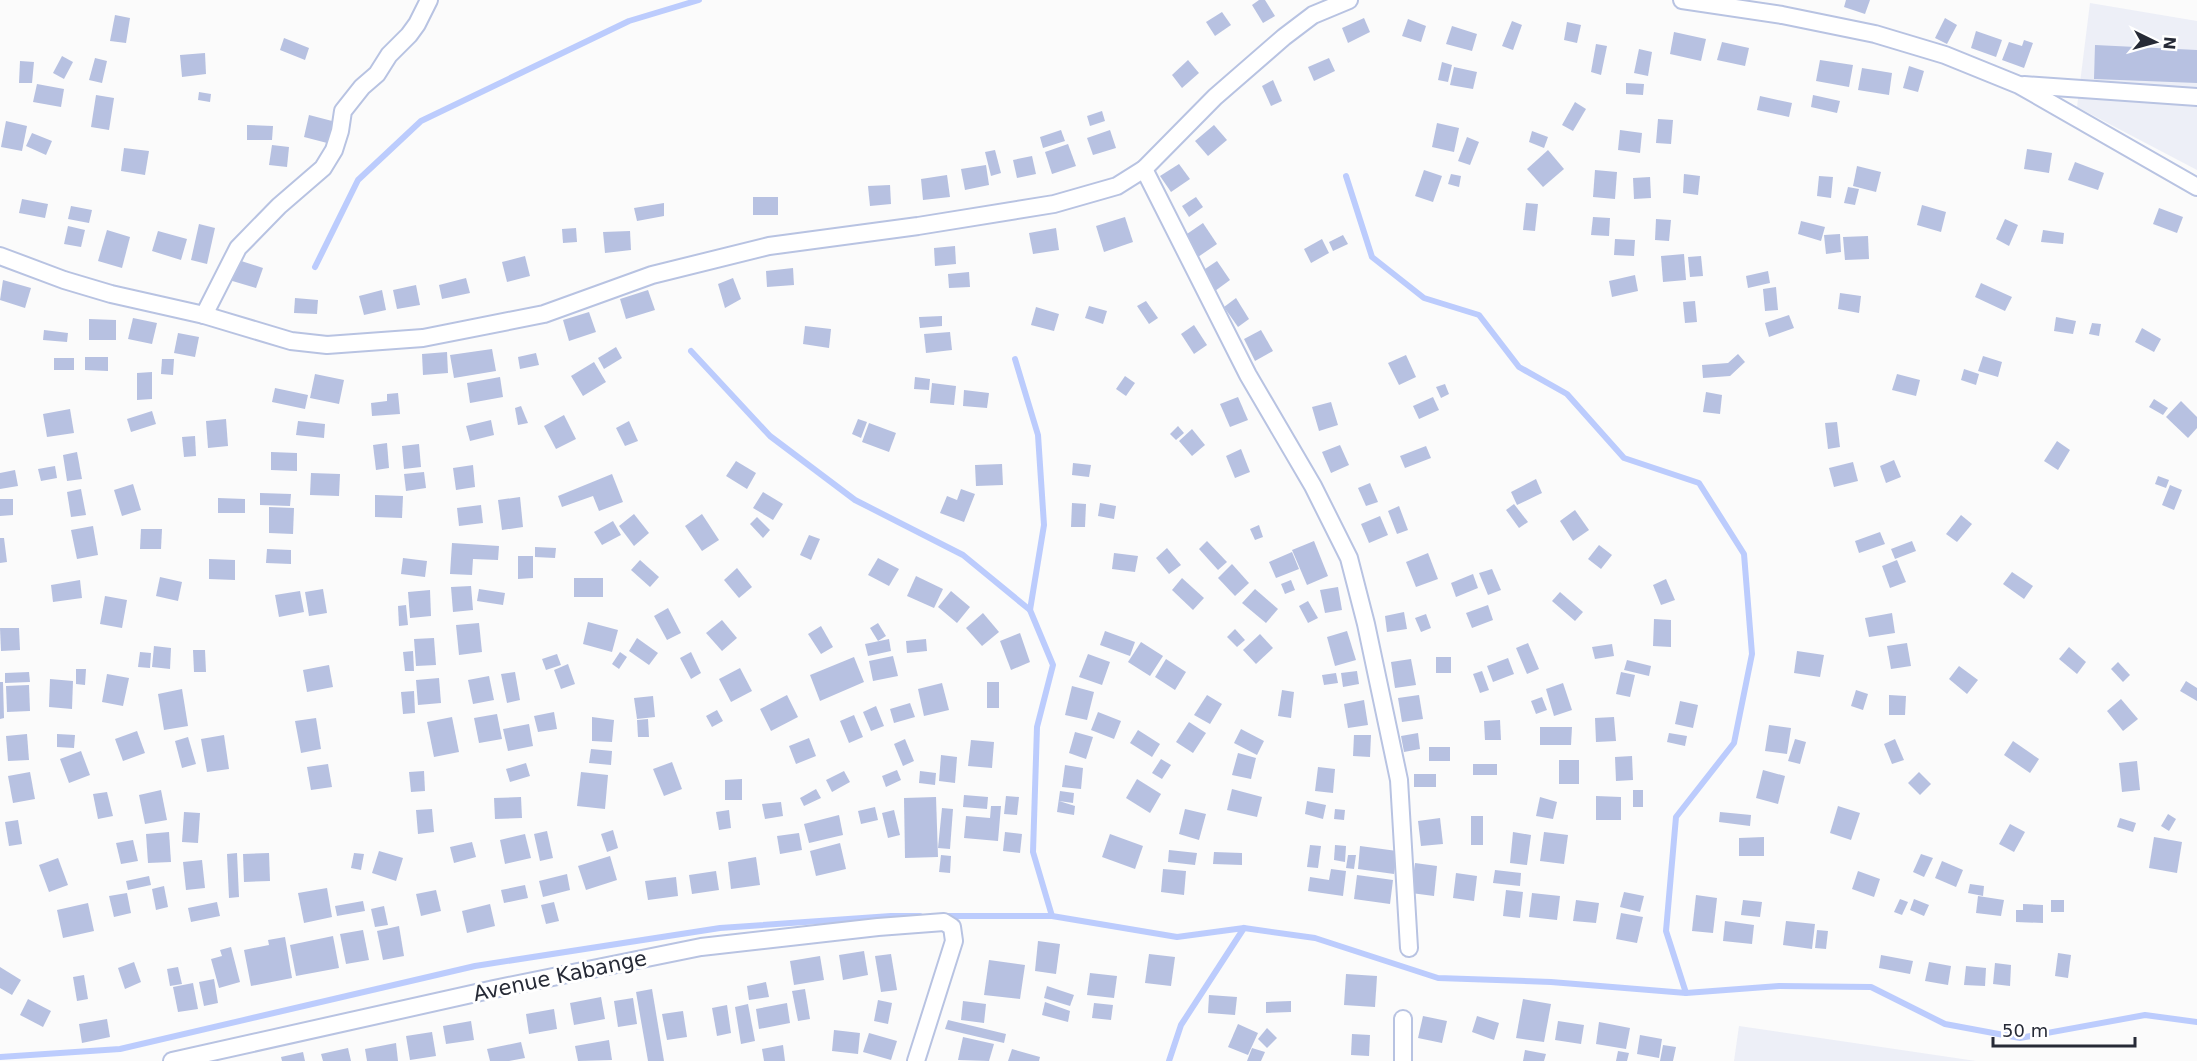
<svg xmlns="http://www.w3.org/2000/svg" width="2197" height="1061" viewBox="0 0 2197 1061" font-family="'DejaVu Sans',sans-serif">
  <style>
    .built { fill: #edeff7 }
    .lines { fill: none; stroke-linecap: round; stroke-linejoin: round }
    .stream { stroke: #bcccfd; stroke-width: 6 }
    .building { fill: #b7c1e1 }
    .street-casing { stroke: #b8c3e2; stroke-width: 20 }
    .street { stroke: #fff; stroke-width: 16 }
    .labels { text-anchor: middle; stroke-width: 6; stroke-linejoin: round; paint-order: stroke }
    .street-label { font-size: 21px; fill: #262a36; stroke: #fff }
  </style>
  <rect width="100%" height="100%" fill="#fbfbfb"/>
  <g class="built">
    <path d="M2090,3L2197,21V170L2077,107Z"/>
    <path d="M1739,1026L1976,1061H1734Z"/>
  </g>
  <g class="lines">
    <g class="stream">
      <path d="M1346,176L1372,257L1424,298L1479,315L1519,367L1567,394L1624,458L1699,483L1744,554L1752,654L1734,743L1676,817L1666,931L1686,993"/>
      <path d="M315,267L358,180L421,121L629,21L699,0"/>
      <path d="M691,351L770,436L855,500L963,555L1030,610L1053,665L1037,727L1033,852L1052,916"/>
      <path d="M1015,359L1038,435L1044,525L1030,610"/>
      <path d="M942,916H1052L1177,937L1244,928L1315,938L1438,978L1551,982L1686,993L1779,986L1871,987L1945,1024L2020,1038L2145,1015L2197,1022"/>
      <path d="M0,1057L120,1049L475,966L720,928L891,916H920"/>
      <path d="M1169,1061L1181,1025L1244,928"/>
    </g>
  </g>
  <g class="building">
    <path d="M1259,0H1265L1275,16L1263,23L1252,5Z"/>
    <path d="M1846,0H1870L1865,14L1844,7Z"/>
    <path d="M1222,12L1231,25L1215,36L1206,22Z"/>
    <path d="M115,15L130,18L126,43L110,41Z"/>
    <path d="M1364,18L1370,32L1348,43L1342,28Z"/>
    <path d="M1945,18L1957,25L1947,44L1935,38Z"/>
    <path d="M1408,19L1426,26L1421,42L1402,36Z"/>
    <path d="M1512,21L1522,25L1513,50L1502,46Z"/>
    <path d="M1567,22L1581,25L1577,43L1564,40Z"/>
    <path d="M1452,26L1477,34L1472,51L1446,44Z"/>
    <path d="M1976,31L2002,40L1996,57L1971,48Z"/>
    <path d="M1674,32L1706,39L1701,61L1670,54Z"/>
    <path d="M284,38L309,48L305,60L280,50Z"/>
    <path d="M2024,40L2033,43L2024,68L2002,60L2009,42L2022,46Z"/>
    <path d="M1722,42L1749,48L1745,66L1717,60Z"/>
    <path d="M1596,44L1607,46L1601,75L1591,72Z"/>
    <path d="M2095,45L2197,50V83L2094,79Z"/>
    <path d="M1639,49L1652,52L1648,76L1634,73Z"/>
    <path d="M205,53L206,74L182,77L180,55Z"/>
    <path d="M62,56L73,62L64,79L53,73Z"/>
    <path d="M95,58L107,61L102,83L89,80Z"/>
    <path d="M1329,58L1335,71L1314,81L1308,67Z"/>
    <path d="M1188,60L1199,73L1182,88L1172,75Z"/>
    <path d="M1820,60L1853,65L1849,87L1816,81Z"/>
    <path d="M20,61L34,62L32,83H19Z"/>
    <path d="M1442,62L1452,65L1448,82L1438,80Z"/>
    <path d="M1909,66L1924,71L1918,92L1903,88Z"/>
    <path d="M1454,67L1477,72L1473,89L1450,85Z"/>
    <path d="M1862,68L1892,73L1889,95L1858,90Z"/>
    <path d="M1273,80L1282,101L1271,106L1262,86Z"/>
    <path d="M1626,83L1644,84L1643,95L1626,94Z"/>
    <path d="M37,84L64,89L61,107L33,102Z"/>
    <path d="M199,92L211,94L210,102L198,100Z"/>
    <path d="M96,95L114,98L109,130L91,127Z"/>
    <path d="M1813,95L1840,101L1837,113L1811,107Z"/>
    <path d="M1760,96L1792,103L1789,117L1757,110Z"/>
    <path d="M1575,102L1586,109L1573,131L1562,125Z"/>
    <path d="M1102,111L1105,121L1090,126L1087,116Z"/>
    <path d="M309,115L336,122L331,144L304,137Z"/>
    <path d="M1658,119L1673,120L1671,144L1656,143Z"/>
    <path d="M6,121L27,126L22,151L1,147Z"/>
    <path d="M1437,123L1459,128L1454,152L1432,147Z"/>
    <path d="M247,125L273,126L272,140H247Z"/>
    <path d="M1214,125L1227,140L1208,156L1195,141Z"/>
    <path d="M1061,130L1065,141L1043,148L1040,137Z"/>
    <path d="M1110,130L1116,148L1093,155L1087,138Z"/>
    <path d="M1620,130L1642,133L1640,153L1618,150Z"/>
    <path d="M1532,131L1548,137L1544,148L1529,142Z"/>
    <path d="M32,133L52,141L46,155L26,146Z"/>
    <path d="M1467,137L1479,142L1470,165L1458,161Z"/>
    <path d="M1068,144L1076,166L1052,174L1045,152Z"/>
    <path d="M272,145L289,147L287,167L269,165Z"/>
    <path d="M124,148L149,151L145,175L121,171Z"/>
    <path d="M2027,149L2052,153L2049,173L2024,169Z"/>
    <path d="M995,150L1001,173L991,176L985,152Z"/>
    <path d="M1548,150L1564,169L1543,187L1527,169Z"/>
    <path d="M1032,156L1036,174L1017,178L1013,160Z"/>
    <path d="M2075,162L2104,173L2098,190L2068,180Z"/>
    <path d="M1179,164L1190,179L1171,192L1160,176Z"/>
    <path d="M986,165L989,185L965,190L961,169Z"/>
    <path d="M1857,166L1881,172L1876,192L1853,186Z"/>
    <path d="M1424,170L1442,176L1433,202L1415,196Z"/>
    <path d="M1595,170L1617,172L1615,199L1593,197Z"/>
    <path d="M1451,174L1461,176L1459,187L1448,184Z"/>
    <path d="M1684,174L1700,176L1698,195L1683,193Z"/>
    <path d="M947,175L950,197L923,200L921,179Z"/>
    <path d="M1819,176L1833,177L1831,198L1817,196Z"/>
    <path d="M1650,177L1651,198L1634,199L1633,178Z"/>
    <path d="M890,185L891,204L870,206L868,186Z"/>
    <path d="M1848,187L1859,189L1855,205L1844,203Z"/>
    <rect x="753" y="197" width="25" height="18"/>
    <path d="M1196,197L1203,207L1189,217L1182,206Z"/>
    <path d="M22,199L48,204L45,218L19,213Z"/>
    <path d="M664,203V216L637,221L634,208Z"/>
    <path d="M1526,203L1538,204L1535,231L1523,230Z"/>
    <path d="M1922,205L1946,212L1941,232L1917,225Z"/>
    <path d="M71,206L92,210L89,223L68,219Z"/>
    <path d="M2159,208L2183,217L2177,233L2153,224Z"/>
    <path d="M1125,217L1133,242L1104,252L1096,226Z"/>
    <path d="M1593,217L1610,218L1609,236L1591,235Z"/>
    <path d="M1656,219L1671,220L1669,241L1655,240Z"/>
    <path d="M2005,219L2018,225L2009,246L1996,239Z"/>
    <path d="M1801,221L1825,227L1821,241L1798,234Z"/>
    <path d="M1203,223L1217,244L1198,257L1184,236Z"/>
    <path d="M199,224L215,228L207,264L191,260Z"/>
    <path d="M68,226L85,230L81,247L64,244Z"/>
    <path d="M576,228L577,242L563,243L562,229Z"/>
    <path d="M1056,228L1059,250L1033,254L1029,233Z"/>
    <path d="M107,230L130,237L122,268L98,261Z"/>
    <path d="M2043,230L2064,233L2063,244L2041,242Z"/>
    <path d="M158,231L187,239L181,260L152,251Z"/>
    <path d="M630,231L631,250L605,253L603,232Z"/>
    <path d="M1840,234L1841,252L1826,254L1824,235Z"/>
    <path d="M1343,235L1348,244L1333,251L1329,242Z"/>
    <path d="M1868,236L1869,259L1845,260L1843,237Z"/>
    <path d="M1322,239L1329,253L1311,263L1304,249Z"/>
    <path d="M1615,239L1635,240L1634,256L1614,255Z"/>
    <path d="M955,246L956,264L935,266L934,248Z"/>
    <path d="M1684,254L1686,280L1663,282L1661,256Z"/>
    <path d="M525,256L530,276L507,282L502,262Z"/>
    <path d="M1701,256L1703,276L1690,277L1688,257Z"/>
    <path d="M235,259L263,268L256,288L229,280Z"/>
    <path d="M1217,261L1230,280L1215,291L1202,271Z"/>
    <path d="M793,268L794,285L767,287L766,271Z"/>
    <path d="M1768,271L1770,283L1748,288L1746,276Z"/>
    <path d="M969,272L970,287L949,288L948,274Z"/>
    <path d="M1635,275L1638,291L1612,297L1609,281Z"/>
    <path d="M466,278L470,293L442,299L439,285Z"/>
    <path d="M733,278L741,299L725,308L718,284Z"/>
    <path d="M3,280L31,288L25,308L0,300Z"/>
    <path d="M1981,283L2012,297L2005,311L1975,297Z"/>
    <path d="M416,285L420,305L397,309L393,290Z"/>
    <path d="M1776,287L1778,310L1765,311L1763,289Z"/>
    <path d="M382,290L386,310L364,315L359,296Z"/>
    <path d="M648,290L655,310L626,319L620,299Z"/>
    <path d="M1840,293L1861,296L1859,313L1838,309Z"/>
    <path d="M295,298L318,300L317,314L294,313Z"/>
    <path d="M1236,298L1249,319L1238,327L1224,307Z"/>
    <path d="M1146,301L1158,318L1149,324L1137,306Z"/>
    <path d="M1695,301L1697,322L1685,323L1683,302Z"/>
    <path d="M1089,306L1107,311L1103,324L1085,318Z"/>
    <path d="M1036,307L1059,314L1054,331L1031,325Z"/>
    <path d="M589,312L596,332L569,341L563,320Z"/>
    <path d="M1789,315L1794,328L1769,337L1765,323Z"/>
    <path d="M942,316V326L920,328L919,317Z"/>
    <path d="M2056,317L2076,321L2073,334L2054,331Z"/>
    <path d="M133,318L157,323L152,344L128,339Z"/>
    <path d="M89,319L116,320V340H89Z"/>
    <path d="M2092,323L2101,324L2099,336L2089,334Z"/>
    <path d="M1194,325L1207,345L1194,354L1181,334Z"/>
    <path d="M805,326L831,329L829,348L803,344Z"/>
    <path d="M2142,328L2161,339L2154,352L2135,342Z"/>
    <path d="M44,330L68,333L67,342L43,340Z"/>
    <path d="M1261,330L1273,351L1255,361L1244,339Z"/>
    <path d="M950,332L952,350L926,353L924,334Z"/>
    <path d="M178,333L199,337L195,357L174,353Z"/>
    <path d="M616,347L622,358L604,369L598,358Z"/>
    <path d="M492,349L496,371L454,378L450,355Z"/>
    <path d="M447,352L448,373L423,375L422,354Z"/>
    <path d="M536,353L539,365L520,369L518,357Z"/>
    <path d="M1738,354L1745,362L1730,376L1703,378L1702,365L1728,363Z"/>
    <path d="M1406,355L1416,377L1399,385L1388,363Z"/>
    <path d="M1983,356L2002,362L1998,377L1978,371Z"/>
    <path d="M85,357H108V371L85,370Z"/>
    <rect x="54" y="358" width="20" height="12"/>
    <path d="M162,359H174L173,375L161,374Z"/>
    <path d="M594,362L606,382L583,396L571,376Z"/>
    <path d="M1964,369L1979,374L1976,385L1961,380Z"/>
    <path d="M152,372V399L137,400V373Z"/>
    <path d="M315,374L344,380L339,404L310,398Z"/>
    <path d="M1897,374L1920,380L1916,396L1892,390Z"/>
    <path d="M1125,376L1135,383L1126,396L1116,389Z"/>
    <path d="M500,377L503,397L470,403L467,383Z"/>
    <path d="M915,377L930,379L929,390L914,389Z"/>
    <path d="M932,383L956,386L954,405L930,403Z"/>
    <path d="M1445,384L1449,394L1441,398L1436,387Z"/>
    <path d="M275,388L308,395L305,409L272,402Z"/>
    <path d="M964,390L989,393L987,408L963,406Z"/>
    <path d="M1706,392L1722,395L1720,414L1703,412Z"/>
    <path d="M398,393L400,414L372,416L371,403L387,401V394Z"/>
    <path d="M1238,397L1248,420L1230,427L1220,404Z"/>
    <path d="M1433,397L1439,410L1419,419L1413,406Z"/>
    <path d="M2154,399L2168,408L2163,415L2149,407Z"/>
    <path d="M2181,401L2197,417V428L2188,438L2166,417Z"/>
    <path d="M1331,402L1338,425L1319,431L1312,407Z"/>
    <path d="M521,406L528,423L518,425L515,408Z"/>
    <path d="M70,409L74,433L47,437L43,414Z"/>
    <path d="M152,411L156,424L131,432L127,419Z"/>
    <path d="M564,415L576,439L556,449L544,426Z"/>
    <path d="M226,419L228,446L208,448L206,421Z"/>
    <path d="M858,419L867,422L861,438L852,434Z"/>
    <path d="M491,420L494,435L470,441L466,426Z"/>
    <path d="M298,421L325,424L324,438L296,435Z"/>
    <path d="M629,421L638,441L625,446L616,428Z"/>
    <path d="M1837,422L1840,447L1828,449L1825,423Z"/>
    <path d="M869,423L896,433L889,452L862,442Z"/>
    <path d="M1178,426L1184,433L1176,440L1170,434Z"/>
    <path d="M1192,429L1205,445L1192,456L1179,441Z"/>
    <path d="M195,436L196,456L184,457L182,437Z"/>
    <path d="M2057,441L2070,450L2058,470L2044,461Z"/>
    <path d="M387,443L389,468L376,470L373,445Z"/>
    <path d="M419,444L421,467L404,469L402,446Z"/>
    <path d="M1340,445L1349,465L1331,473L1322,452Z"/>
    <path d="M1426,446L1431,458L1405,468L1400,456Z"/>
    <path d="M1241,449L1250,472L1235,478L1226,456Z"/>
    <path d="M77,452L82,479L67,481L63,455Z"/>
    <path d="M271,452L297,453V471L271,470Z"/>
    <path d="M1894,460L1901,477L1886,483L1880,466Z"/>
    <path d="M736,461L756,473L747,489L726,476Z"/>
    <path d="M1853,462L1858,481L1834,487L1829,468Z"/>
    <path d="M1073,463L1091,465L1089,477L1072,475Z"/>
    <path d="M1002,464L1003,485L976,486L975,465Z"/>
    <path d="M473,465L475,487L456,490L453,468Z"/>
    <path d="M55,466L57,478L41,481L38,469Z"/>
    <path d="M15,470L18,486L0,489V473Z"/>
    <path d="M424,472L426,488L406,491L404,474Z"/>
    <path d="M311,473L340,474L339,496L310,495Z"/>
    <path d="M612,474L623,502L599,511L593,496L562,507L558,496Z"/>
    <path d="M2158,476L2169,480L2166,488L2155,484Z"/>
    <path d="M1536,479L1542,493L1517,505L1511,492Z"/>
    <path d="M1370,483L1378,502L1366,506L1358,488Z"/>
    <path d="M133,484L141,510L122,516L114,490Z"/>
    <path d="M2170,485L2182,490L2174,510L2162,505Z"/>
    <path d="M81,489L86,515L71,517L67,492Z"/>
    <path d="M961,489L975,494L964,522L940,513L947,496L957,500Z"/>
    <path d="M763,492L783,504L773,520L753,508Z"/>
    <path d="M260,493L291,494L290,506L260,505Z"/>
    <path d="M375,495L403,496L402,518L375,517Z"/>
    <path d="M520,497L523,527L502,530L498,500Z"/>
    <path d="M218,498L245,499V513H218Z"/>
    <path d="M0,499H13V515L0,516Z"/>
    <path d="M1072,503L1086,504L1085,527H1071Z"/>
    <path d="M1100,503L1116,506L1114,519L1098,516Z"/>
    <path d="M1514,504L1528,522L1519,528L1506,510Z"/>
    <path d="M481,505L483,523L459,526L457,508Z"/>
    <path d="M1399,506L1408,530L1397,534L1388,511Z"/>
    <path d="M269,507L294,508L293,534L269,533Z"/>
    <path d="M1575,510L1589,530L1573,541L1560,521Z"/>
    <path d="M634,514L649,533L634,546L619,526Z"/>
    <path d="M702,514L719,540L702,551L685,526Z"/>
    <path d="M1961,515L1972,524L1957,542L1946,534Z"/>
    <path d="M1380,516L1388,535L1369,543L1361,524Z"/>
    <path d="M757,517L770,530L763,538L750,524Z"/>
    <path d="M613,521L621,535L602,545L594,532Z"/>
    <path d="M1259,525L1263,537L1255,540L1250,529Z"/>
    <path d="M93,526L98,555L77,559L71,530Z"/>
    <path d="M141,529H162L161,549H140Z"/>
    <path d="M1880,532L1885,544L1859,553L1855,541Z"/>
    <path d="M809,535L820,539L811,560L800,555Z"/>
    <path d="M0,538H4L7,562L0,563Z"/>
    <path d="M1207,541L1227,562L1218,570L1199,549Z"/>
    <path d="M1314,541L1328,576L1307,585L1292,550Z"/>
    <path d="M1912,541L1916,551L1895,559L1891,549Z"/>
    <path d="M452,543L499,546L498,560L473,559L472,575L450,574Z"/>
    <path d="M1599,545L1612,555L1601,569L1588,559Z"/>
    <path d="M535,547L556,548L555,558L535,557Z"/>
    <path d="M1167,548L1181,565L1169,574L1156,558Z"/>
    <path d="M267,549L291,550V564L266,563Z"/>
    <path d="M1292,552L1299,569L1276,578L1269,562Z"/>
    <path d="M1114,553L1138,556L1135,572L1112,569Z"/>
    <path d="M1428,553L1438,579L1416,587L1406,562Z"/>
    <path d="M518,556H533V578L518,579Z"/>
    <path d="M403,558L427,561L425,577L401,574Z"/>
    <path d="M878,558L899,569L889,586L868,575Z"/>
    <path d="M209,559L235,560V580L209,579Z"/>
    <path d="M640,560L659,577L650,587L631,570Z"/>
    <path d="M1897,560L1906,582L1890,588L1882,566Z"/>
    <path d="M1232,564L1249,583L1235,596L1218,578Z"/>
    <path d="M737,568L752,587L739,598L724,580Z"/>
    <path d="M1492,569L1501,590L1488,595L1479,573Z"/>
    <path d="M2012,572L2033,586L2024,599L2003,584Z"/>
    <path d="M1473,574L1478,588L1456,597L1451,583Z"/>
    <path d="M916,576L943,589L934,608L907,596Z"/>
    <path d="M160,577L182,582L178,601L156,596Z"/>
    <rect x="574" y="578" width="29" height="19"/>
    <path d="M1182,578L1204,598L1193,610L1172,590Z"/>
    <path d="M1666,579L1675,600L1661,605L1653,585Z"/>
    <path d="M80,580L82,598L53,602L51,585Z"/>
    <path d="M1291,580L1295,590L1285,594L1281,584Z"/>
    <path d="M471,586L473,610L453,612L451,587Z"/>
    <path d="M1338,587L1342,610L1325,613L1320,590Z"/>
    <path d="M323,589L327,613L309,616L305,592Z"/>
    <path d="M479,589L505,593L503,605L477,601Z"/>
    <path d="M1255,589L1278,609L1266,623L1242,603Z"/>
    <path d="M430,590L431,616L410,618L408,592Z"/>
    <path d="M300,591L304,612L279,617L275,595Z"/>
    <path d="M951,591L970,607L957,623L938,607Z"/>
    <path d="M1560,592L1583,612L1575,621L1552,601Z"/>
    <path d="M105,596L127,600L122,628L100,624Z"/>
    <path d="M1308,601L1318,618L1308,623L1299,606Z"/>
    <path d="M406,605L408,625L399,626L398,606Z"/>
    <path d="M1488,605L1493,620L1472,628L1466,613Z"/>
    <path d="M668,608L681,633L667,640L654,616Z"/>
    <path d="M1404,612L1407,629L1387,632L1385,616Z"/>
    <path d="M983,613L999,632L982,646L966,628Z"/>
    <path d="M1892,613L1895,633L1869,637L1865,618Z"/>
    <path d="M1426,614L1431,628L1421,632L1415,618Z"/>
    <path d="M1654,619L1671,620V647L1653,646Z"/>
    <path d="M722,620L737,638L722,651L706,633Z"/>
    <path d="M588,622L618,630L612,652L583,644Z"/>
    <path d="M479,623L482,652L459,655L456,625Z"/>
    <path d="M878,623L886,636L878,641L870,628Z"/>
    <path d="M821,626L833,647L821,654L808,634Z"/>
    <path d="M0,628H19L20,650L1,651Z"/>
    <path d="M1235,629L1245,640L1237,647L1227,637Z"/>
    <path d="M1105,631L1135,642L1130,656L1100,645Z"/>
    <path d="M1347,631L1356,660L1335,666L1327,637Z"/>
    <path d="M1020,633L1030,662L1011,670L1000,641Z"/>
    <path d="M1260,634L1273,648L1256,664L1243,650Z"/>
    <path d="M434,638L436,665L416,666L414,639Z"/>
    <path d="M637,638L658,653L649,665L629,651Z"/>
    <path d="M889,639L891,651L868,656L865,644Z"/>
    <path d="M926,639L927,651L907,653L906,641Z"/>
    <path d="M1141,642L1163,656L1150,676L1128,662Z"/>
    <path d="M1528,643L1539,669L1527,674L1516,648Z"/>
    <path d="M1907,643L1911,666L1891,669L1887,646Z"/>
    <path d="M1612,644L1614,656L1595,659L1592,647Z"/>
    <path d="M154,646L171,648L170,669L152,667Z"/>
    <path d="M2069,647L2086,662L2077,674L2059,659Z"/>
    <path d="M193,650H205L206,672H194Z"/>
    <path d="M413,651L414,671H405L403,652Z"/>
    <path d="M1797,651L1824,655L1820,677L1794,673Z"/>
    <path d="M140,652L151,653L150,668L138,667Z"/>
    <path d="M620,652L627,657L619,669L612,664Z"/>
    <path d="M691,652L701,673L691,679L680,658Z"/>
    <path d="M557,654L561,665L546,670L542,659Z"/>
    <path d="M1088,654L1110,662L1102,685L1079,677Z"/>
    <path d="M893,656L898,676L873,681L869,661Z"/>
    <path d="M854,657L864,682L820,701L810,675Z"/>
    <rect x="1436" y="657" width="15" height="16"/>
    <path d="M1508,658L1514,674L1493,682L1487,666Z"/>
    <path d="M1166,659L1186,672L1175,690L1155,677Z"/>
    <path d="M1411,659L1416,685L1395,688L1391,662Z"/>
    <path d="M1627,660L1651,666L1649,676L1624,670Z"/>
    <path d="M2118,662L2130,675L2123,682L2111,669Z"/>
    <path d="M568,664L575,684L561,689L554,670Z"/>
    <path d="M329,665L333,687L307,692L303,670Z"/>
    <path d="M1959,666L1978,680L1967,694L1949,679Z"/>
    <path d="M740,668L752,691L731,702L719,679Z"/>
    <path d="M76,669H86L85,685L76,684Z"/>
    <path d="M1357,671L1359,684L1343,687L1341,673Z"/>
    <path d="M1482,671L1489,690L1480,693L1473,674Z"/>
    <path d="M29,672L30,682L5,683V673Z"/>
    <path d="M515,672L520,700L507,703L501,674Z"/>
    <path d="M1621,672L1635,675L1630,697L1616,694Z"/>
    <path d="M1336,673L1338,683L1324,685L1322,675Z"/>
    <path d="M107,674L129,678L123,706L102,702Z"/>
    <path d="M489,676L494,700L473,704L468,680Z"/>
    <path d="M439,678L441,703L418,705L416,680Z"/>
    <path d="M50,679L73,681L72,709L49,707Z"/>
    <path d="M2186,681L2197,688V701L2180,691Z"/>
    <path d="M0,682H3L4,718L0,719Z"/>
    <rect x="987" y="682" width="12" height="26"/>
    <path d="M942,683L949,710L924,716L918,689Z"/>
    <path d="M1563,683L1572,710L1554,716L1546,689Z"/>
    <path d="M29,685L30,711L7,712L6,686Z"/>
    <path d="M1072,686L1094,692L1087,720L1065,715Z"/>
    <path d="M182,689L188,726L164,730L158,694Z"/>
    <path d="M1282,690L1294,692L1291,718L1278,716Z"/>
    <path d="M1856,690L1868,694L1863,710L1851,706Z"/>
    <path d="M414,691L415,713L403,714L401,692Z"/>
    <path d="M787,695L798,717L771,731L760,709Z"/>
    <path d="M1207,695L1222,704L1210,724L1194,715Z"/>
    <path d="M1419,695L1423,719L1402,722L1398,698Z"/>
    <path d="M1889,695L1906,696L1905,715H1889Z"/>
    <path d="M653,696L655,717L637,719L634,698Z"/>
    <path d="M1542,697L1547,710L1536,714L1531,701Z"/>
    <path d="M2121,699L2138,719L2123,731L2107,711Z"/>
    <path d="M1364,700L1368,725L1348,728L1344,704Z"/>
    <path d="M1680,701L1698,705L1693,728L1675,724Z"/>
    <path d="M910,703L915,717L894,723L890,709Z"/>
    <path d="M876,706L884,726L871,731L863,712Z"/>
    <path d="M717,710L723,721L712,727L706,716Z"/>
    <path d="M554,712L557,729L538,732L534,716Z"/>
    <path d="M1098,712L1121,721L1114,739L1091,730Z"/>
    <path d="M497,714L502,739L479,743L474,718Z"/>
    <path d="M854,715L863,737L849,743L840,721Z"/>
    <path d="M452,717L459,752L434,757L427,722Z"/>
    <path d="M592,717L614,720L612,742L592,741Z"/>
    <path d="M1614,717L1616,741L1596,742L1595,718Z"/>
    <path d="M316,718L321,749L301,753L295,721Z"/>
    <path d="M648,719L649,737H638L637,720Z"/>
    <path d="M1500,720L1501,740H1485L1484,721Z"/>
    <path d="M1189,722L1206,733L1193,753L1176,742Z"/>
    <path d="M529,724L533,746L508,751L503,729Z"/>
    <path d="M1769,725L1791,728L1787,754L1765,751Z"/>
    <path d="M1540,727H1572L1571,745H1540Z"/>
    <path d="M1241,729L1264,741L1257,755L1234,743Z"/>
    <path d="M1138,730L1160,744L1152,757L1130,743Z"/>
    <path d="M137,731L145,753L123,761L115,739Z"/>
    <path d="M1075,732L1093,737L1086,759L1069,753Z"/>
    <path d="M1418,733L1420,749L1404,752L1401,736Z"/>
    <path d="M1669,733L1687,736L1685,746L1667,742Z"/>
    <path d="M27,734L29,760L8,761L6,736Z"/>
    <path d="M57,734L75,735L74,748L57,747Z"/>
    <path d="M224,735L229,769L207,772L201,739Z"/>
    <path d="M1354,735H1371L1370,757L1353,756Z"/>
    <path d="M188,737L196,764L182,768L175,741Z"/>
    <path d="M809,738L816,756L796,764L789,746Z"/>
    <path d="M905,739L914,761L903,766L894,744Z"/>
    <path d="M1795,739L1806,742L1800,764L1788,761Z"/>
    <path d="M1895,739L1904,760L1892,764L1884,744Z"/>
    <path d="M971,740L994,742L992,768L968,766Z"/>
    <path d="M2013,741L2039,759L2030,773L2004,755Z"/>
    <rect x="1429" y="747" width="21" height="14"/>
    <path d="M591,749L612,751L611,765L589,763Z"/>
    <path d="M81,751L90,775L69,783L60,759Z"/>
    <path d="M1238,753L1256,758L1251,779L1232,775Z"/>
    <path d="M941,755L957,757L955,783L939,781Z"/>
    <path d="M1632,756L1633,780L1616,781L1615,757Z"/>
    <path d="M1161,759L1171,765L1162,779L1152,773Z"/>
    <rect x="1559" y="760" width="20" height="24"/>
    <path d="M2137,761L2140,790L2122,792L2119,763Z"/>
    <path d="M672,762L682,789L664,796L653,769Z"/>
    <path d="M526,763L530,776L510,782L506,769Z"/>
    <path d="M328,764L332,787L311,790L307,767Z"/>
    <rect x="1473" y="764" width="24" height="11"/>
    <path d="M1065,765L1083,768L1081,789L1062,787Z"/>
    <path d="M1318,767L1335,769L1333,793L1315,791Z"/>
    <path d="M897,770L901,780L886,787L882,776Z"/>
    <path d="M1763,770L1785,776L1778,804L1756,798Z"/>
    <path d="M424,771L425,791L411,792L409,772Z"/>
    <path d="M844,771L850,782L832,792L826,780Z"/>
    <path d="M920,771L936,773L935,785L919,783Z"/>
    <path d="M30,772L35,799L13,803L8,776Z"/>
    <path d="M581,772L608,775L605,809L577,806Z"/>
    <path d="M1919,772L1931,784L1920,795L1908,783Z"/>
    <rect x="1414" y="774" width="22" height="13"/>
    <path d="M742,779V800H725V780Z"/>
    <path d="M1137,779L1161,794L1150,813L1126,798Z"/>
    <path d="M816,789L821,798L804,806L800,798Z"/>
    <path d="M1232,789L1262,797L1257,817L1227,810Z"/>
    <path d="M161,790L167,820L145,824L139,795Z"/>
    <rect x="1633" y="790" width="10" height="17"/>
    <path d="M1060,791L1074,793L1073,803L1059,801L1075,806L1074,815L1057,812Z"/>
    <path d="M107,792L113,816L98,819L93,794Z"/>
    <path d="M964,795L988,797L987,809L963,807Z"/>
    <path d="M1006,796L1019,797L1017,815L1004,814Z"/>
    <path d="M1596,796L1621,797V820H1596Z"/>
    <path d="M521,797L522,818L495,819L494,798Z"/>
    <path d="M936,797L938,857L905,858L904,798Z"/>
    <path d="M1540,797L1557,802L1553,819L1536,816Z"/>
    <path d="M1307,801L1326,805L1323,819L1305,814Z"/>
    <path d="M781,802L783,816L765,819L762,804Z"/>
    <path d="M991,806H1001L998,841L964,838L966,816L990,818Z"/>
    <path d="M1838,806L1860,813L1851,840L1830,833Z"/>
    <path d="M875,807L878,820L861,824L858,811Z"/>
    <path d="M942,808L953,809L950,849L938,848Z"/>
    <path d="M432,809L434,832L418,834L416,810Z"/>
    <path d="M1185,809L1206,814L1199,840L1179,834Z"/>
    <path d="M1335,809L1345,810L1344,820L1334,819Z"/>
    <path d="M729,810L731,828L719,830L716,812Z"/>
    <path d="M894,810L900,835L888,838L882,813Z"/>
    <path d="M184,812L200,813L198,843L182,842Z"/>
    <path d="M1720,812L1751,815L1750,826L1719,822Z"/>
    <path d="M2168,814L2176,819L2169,831L2161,826Z"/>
    <path d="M839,815L843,835L809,843L804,824Z"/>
    <rect x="1471" y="816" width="12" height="29"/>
    <path d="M1440,818L1443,844L1421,846L1418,821Z"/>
    <path d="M2120,818L2136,823L2133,832L2117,827Z"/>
    <path d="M18,820L22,844L9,846L5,822Z"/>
    <path d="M2010,824L2025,832L2014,852L1999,844Z"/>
    <path d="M613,830L618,848L607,852L601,834Z"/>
    <path d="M547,831L553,858L540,861L534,834Z"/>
    <path d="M169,832L171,862L148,863L146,834Z"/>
    <path d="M1005,832L1022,834L1020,853L1003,851Z"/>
    <path d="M1513,832L1531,835L1527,865L1510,863Z"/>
    <path d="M1544,832L1568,835L1564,864L1540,861Z"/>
    <path d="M799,833L802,850L780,854L777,836Z"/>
    <path d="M525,834L531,858L505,864L500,840Z"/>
    <path d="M1110,834L1143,846L1135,869L1102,857Z"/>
    <path d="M1764,837V856H1739V838Z"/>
    <path d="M2154,837L2182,842L2177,873L2149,868Z"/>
    <path d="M133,840L138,861L121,864L116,843Z"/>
    <path d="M472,842L476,857L454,863L450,847Z"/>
    <path d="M840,843L846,869L816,876L810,851Z"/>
    <path d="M1310,845L1321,846L1318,868L1307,867Z"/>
    <path d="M1335,845L1346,846L1345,862L1334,860Z"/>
    <path d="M1360,846L1397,851L1394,874L1358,869Z"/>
    <path d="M1169,850L1197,853L1195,865L1168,862Z"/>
    <path d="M379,851L403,858L396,881L372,873Z"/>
    <path d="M1214,852L1242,853V865L1213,864Z"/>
    <path d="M237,853L239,897L229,898L227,854Z"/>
    <path d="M269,853L270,881L244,882L243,854Z"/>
    <path d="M354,853L364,854L361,870L351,868Z"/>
    <path d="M1921,854L1933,858L1924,877L1913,872Z"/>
    <path d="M941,855L951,856L950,873L939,872Z"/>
    <path d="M1348,855H1356L1354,869L1346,868Z"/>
    <path d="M610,856L617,880L586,890L578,866Z"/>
    <path d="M756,857L760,885L731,889L728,862Z"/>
    <path d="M58,858L68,885L49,892L39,865Z"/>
    <path d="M202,860L205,888L186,890L183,862Z"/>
    <path d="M1942,861L1963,870L1956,887L1935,878Z"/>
    <path d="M1415,863L1437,866L1434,896L1411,893Z"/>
    <path d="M1163,869L1186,871L1184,895L1161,892Z"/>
    <path d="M1331,869L1346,871L1343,896L1308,891L1310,877L1329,880Z"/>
    <path d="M1495,870L1521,873L1520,886L1493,883Z"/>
    <path d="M716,871L719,890L692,894L689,875Z"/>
    <path d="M1858,871L1880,879L1874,897L1852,889Z"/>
    <path d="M1456,873L1477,876L1474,901L1453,898Z"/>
    <path d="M567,874L570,890L543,897L539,881Z"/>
    <path d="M1357,875L1393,880L1390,904L1354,899Z"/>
    <path d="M149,876L151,885L128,890L126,881Z"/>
    <path d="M676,877L678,896L648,900L645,881Z"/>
    <path d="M1970,884L1984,886L1983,896L1968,893Z"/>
    <path d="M525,885L528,898L504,903L501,890Z"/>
    <path d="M164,886L168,907L156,910L152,889Z"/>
    <path d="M327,888L332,917L304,923L298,893Z"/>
    <path d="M436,890L441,911L421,916L416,894Z"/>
    <path d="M1506,890L1523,892L1520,918L1503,916Z"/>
    <path d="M1624,892L1644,896L1640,912L1620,907Z"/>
    <path d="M127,893L131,913L114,917L109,896Z"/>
    <path d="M1532,893L1560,896L1557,920L1529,917Z"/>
    <path d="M1696,895L1717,898L1713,933L1692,931Z"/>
    <path d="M1978,896L2004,900L2001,916L1976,913Z"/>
    <path d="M1900,899L1908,902L1902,915L1894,912Z"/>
    <path d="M1914,899L1929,905L1924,916L1910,910Z"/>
    <path d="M1576,900L1599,903L1596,923L1573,921Z"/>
    <path d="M1743,900L1762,902L1760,917L1741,915Z"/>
    <rect x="2051" y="900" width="13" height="12"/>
    <path d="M363,901L365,911L337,916L335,906Z"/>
    <path d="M217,902L220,916L191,922L188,908Z"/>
    <path d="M554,902L559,921L546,924L541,905Z"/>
    <path d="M88,903L94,931L63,938L57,910Z"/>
    <path d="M490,904L495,926L467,933L462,911Z"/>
    <path d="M2023,904L2043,905V923L2016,922V910H2023Z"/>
    <path d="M384,906L388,925L375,927L371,909Z"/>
    <path d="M1621,913L1643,917L1637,943L1616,939Z"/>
    <path d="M1725,921L1754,925L1752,944L1723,941Z"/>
    <path d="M1786,921L1815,924L1812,949L1783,945Z"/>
    <path d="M399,926L404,956L383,960L377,931Z"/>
    <path d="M363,930L369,960L346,964L340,934Z"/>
    <path d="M1817,930L1828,931L1826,949L1815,948Z"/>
    <path d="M333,936L339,968L296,976L290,945Z"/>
    <path d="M285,937L292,978L251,986L244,950L269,945L268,940Z"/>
    <path d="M1038,941L1060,944L1056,974L1035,971Z"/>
    <path d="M231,947L240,982L219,988L211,959L222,956L220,950Z"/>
    <path d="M864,951L868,975L843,980L839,955Z"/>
    <path d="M2058,953L2071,955L2068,978L2055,976Z"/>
    <path d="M891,954L897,990L881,992L875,956Z"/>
    <path d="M1149,954L1175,957L1171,986L1145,983Z"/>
    <path d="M1881,955L1913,961L1910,974L1879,968Z"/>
    <path d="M820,956L824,980L794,985L790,961Z"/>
    <path d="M989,960L1025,965L1020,999L984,995Z"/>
    <path d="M134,962L141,982L125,989L118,968Z"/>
    <path d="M1929,962L1951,966L1948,985L1925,981Z"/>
    <path d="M1995,963L2011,965L2010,986L1993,984Z"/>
    <path d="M1966,966L1986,968L1985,986L1964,985Z"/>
    <path d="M0,967L21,980L12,995L0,988Z"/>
    <path d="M178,967L182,984L170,986L167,969Z"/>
    <path d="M1090,973L1117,976L1114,998L1087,995Z"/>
    <path d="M1346,974L1377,976L1375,1007L1344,1005Z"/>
    <path d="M84,975L88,999L77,1001L73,977Z"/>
    <path d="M214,979L218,1003L204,1006L199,982Z"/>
    <path d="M766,982L769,997L749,1000L747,986Z"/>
    <path d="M193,983L198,1009L178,1012L173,987Z"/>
    <path d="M1047,986L1074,995L1070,1006L1044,998Z"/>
    <path d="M652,989L664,1061H648L636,992Z"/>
    <path d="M805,989L810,1019L798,1021L792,991Z"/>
    <path d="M1209,995L1237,997L1235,1015L1208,1013Z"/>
    <path d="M601,997L605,1019L574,1025L570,1003Z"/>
    <path d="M633,998L637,1024L618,1027L614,1001Z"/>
    <path d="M28,999L51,1011L43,1027L20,1015Z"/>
    <path d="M1523,999L1551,1004L1544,1042L1516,1038Z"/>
    <path d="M878,1000L892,1003L888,1024L874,1021Z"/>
    <path d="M963,1001L986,1004L984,1023L961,1020Z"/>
    <path d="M1291,1001V1012L1266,1013V1002Z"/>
    <path d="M1045,1002L1070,1011L1068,1022L1042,1015Z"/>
    <path d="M787,1003L790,1023L759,1029L756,1009Z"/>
    <path d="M1094,1003L1113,1005L1111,1020L1092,1018Z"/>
    <path d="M748,1004L755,1041L741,1044L735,1007Z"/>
    <path d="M727,1005L731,1033L717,1036L712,1008Z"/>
    <path d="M554,1009L557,1029L529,1034L526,1014Z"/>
    <path d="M683,1011L687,1037L667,1040L662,1014Z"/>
    <path d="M1423,1016L1447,1021L1442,1043L1418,1038Z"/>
    <path d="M1477,1016L1499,1023L1494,1040L1472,1032Z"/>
    <path d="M107,1019L110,1037L82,1043L79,1024Z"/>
    <path d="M948,1020L1006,1034L1004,1043L945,1029Z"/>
    <path d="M471,1021L474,1040L446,1044L443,1026Z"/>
    <path d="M1558,1021L1584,1025L1581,1044L1555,1040Z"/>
    <path d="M1599,1022L1630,1028L1626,1049L1596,1044Z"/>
    <path d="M1238,1024L1258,1033L1248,1055L1228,1047Z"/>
    <path d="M1267,1028L1277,1038L1267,1048L1258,1039Z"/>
    <path d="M834,1030L860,1033L858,1054L832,1051Z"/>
    <path d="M432,1032L436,1056L410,1060L406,1036Z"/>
    <path d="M869,1033L897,1041L891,1060L863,1052Z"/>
    <path d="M1352,1034L1370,1035L1369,1056L1351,1055Z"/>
    <path d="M1640,1035L1662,1039L1659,1058L1637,1054Z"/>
    <path d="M963,1037L994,1044L989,1061L958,1060Z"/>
    <path d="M609,1040L612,1060L578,1061L575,1046Z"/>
    <path d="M521,1042L525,1058L509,1061H490L487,1049Z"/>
    <path d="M396,1043L398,1061H367L365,1049Z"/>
    <path d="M783,1045L785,1061H764L762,1049Z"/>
    <path d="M1663,1045L1676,1047L1673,1061H1660Z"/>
    <path d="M348,1048L351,1061H323L321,1054Z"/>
    <path d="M1252,1048L1265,1052L1261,1061H1247Z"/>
    <path d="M1012,1049L1040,1057L1039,1061H1008Z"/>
    <path d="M1525,1050L1546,1054L1544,1061H1523Z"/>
    <path d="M1618,1051L1629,1053L1627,1061H1616Z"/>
    <path d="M303,1052L305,1061H282L281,1057Z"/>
  </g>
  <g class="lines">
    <defs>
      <g id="street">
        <path d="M1682,0L1782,15L1875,34L1945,55L2019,85L2197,187"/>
        <path d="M2024,85L2197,97"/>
        <path d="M1144,169L1248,375L1313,486L1349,558L1366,624L1399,780L1409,948"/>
        <path d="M0,256L64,280L111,294L204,315L291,341L327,345L423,338L544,314L652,275L769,246L918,226L1054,204L1117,186L1144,169L1215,97L1284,37L1313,15L1349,0"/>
        <path d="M204,315L238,248L279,206L323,168L334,150L340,131L343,111L362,87L377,74L389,55L409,35L417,24L429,0"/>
        <path d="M1403,1019V1061"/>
        <path d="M172,1061L494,989L701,947L878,927L944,922L952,927L954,941L916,1061"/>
      </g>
    </defs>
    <use href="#street" class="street-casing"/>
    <use href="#street" class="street"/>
  </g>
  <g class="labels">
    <g class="street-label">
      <text transform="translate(560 976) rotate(-12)" y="7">Avenue Kabange</text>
    </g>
  </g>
  <g transform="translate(2155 42) rotate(95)" stroke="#ffffff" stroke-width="4.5" paint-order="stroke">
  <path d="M0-4.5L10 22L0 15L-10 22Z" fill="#262a36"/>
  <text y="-9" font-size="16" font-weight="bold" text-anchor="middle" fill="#262a36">N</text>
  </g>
  <path d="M1993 1037v9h142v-9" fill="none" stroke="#262a36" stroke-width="3"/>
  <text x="2002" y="1037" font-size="18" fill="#262a36" stroke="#ffffff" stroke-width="4.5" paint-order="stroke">50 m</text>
</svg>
